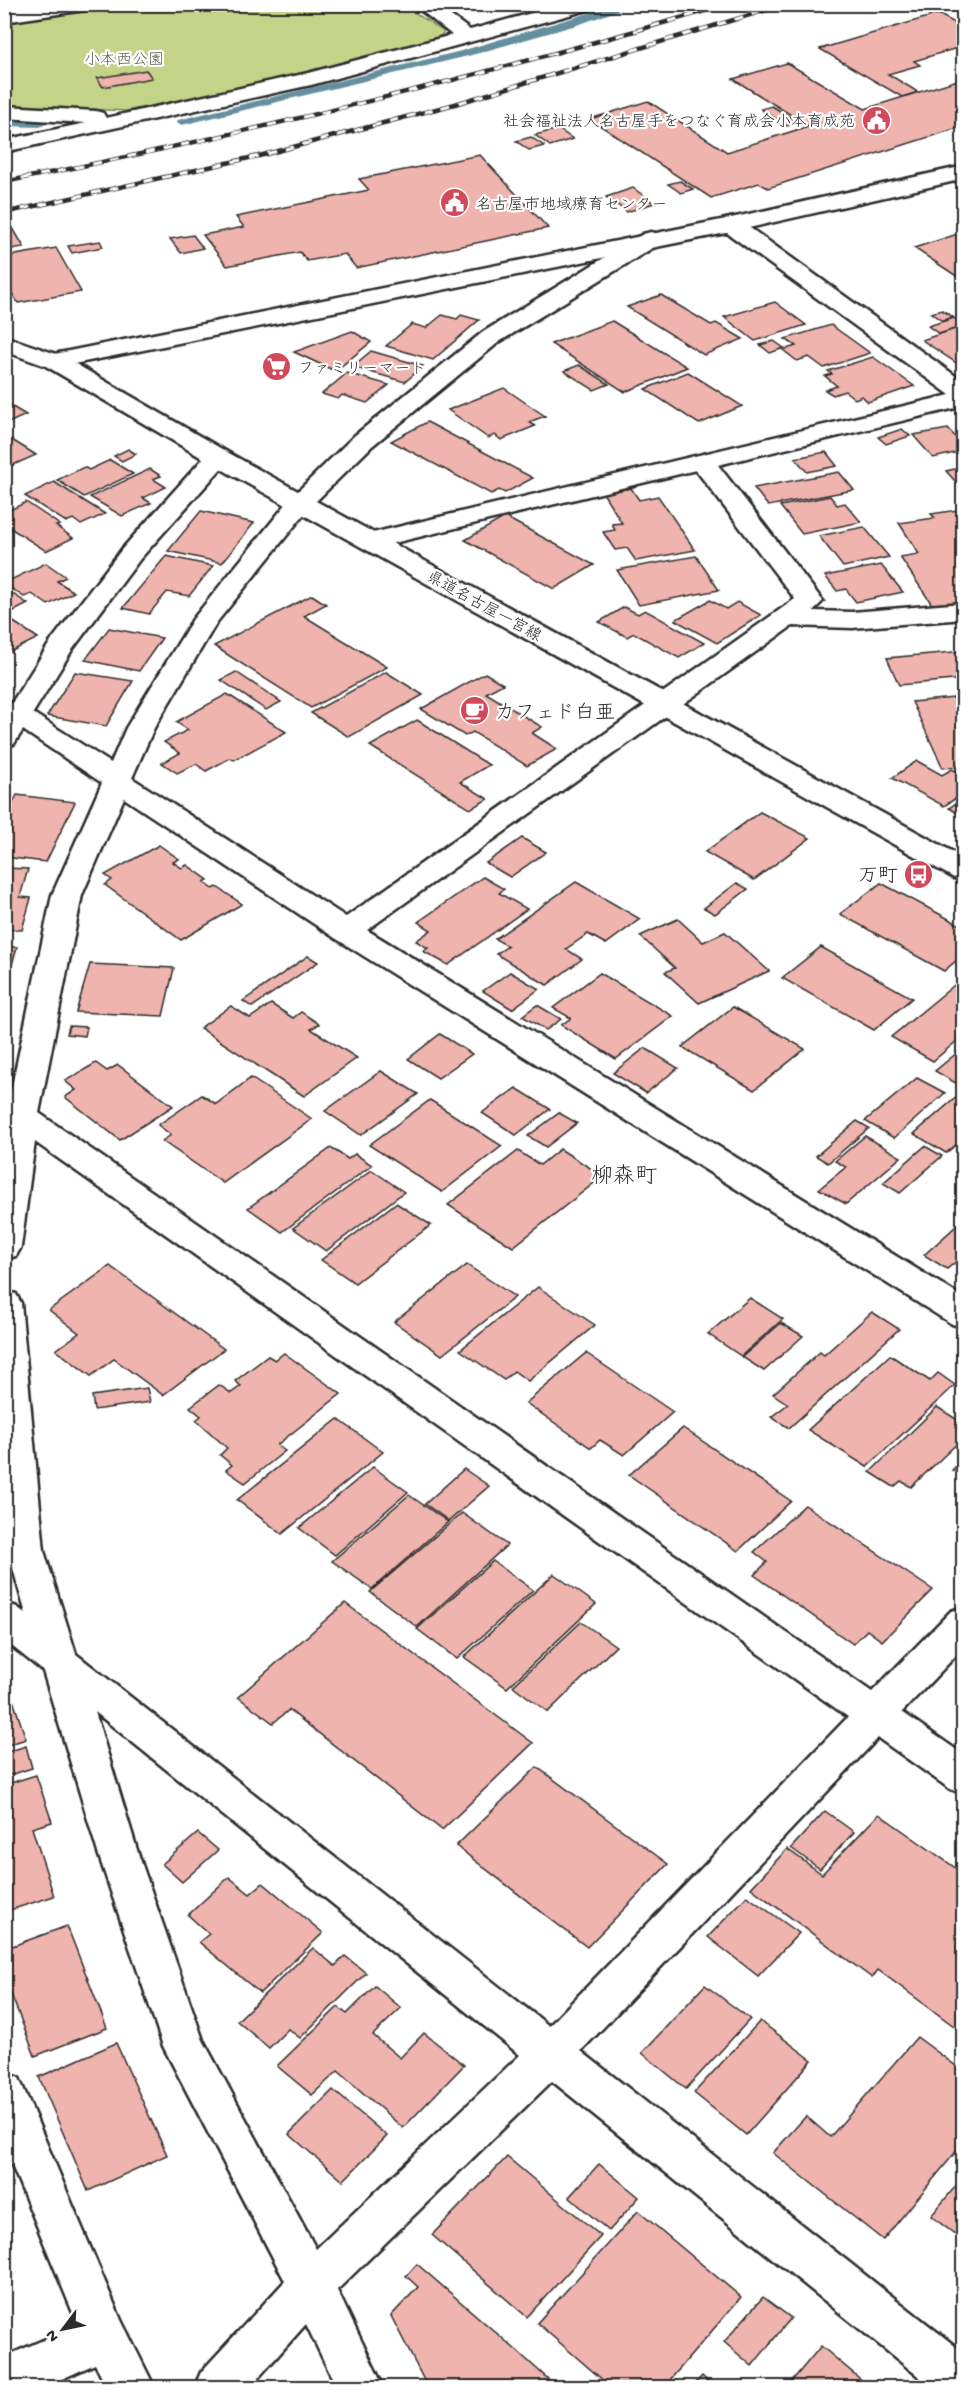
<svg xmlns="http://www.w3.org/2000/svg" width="968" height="2392" viewBox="0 0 968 2392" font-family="'Gochi Hand','Klee One',sans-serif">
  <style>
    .green { fill: #c3d488; stroke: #77805a; stroke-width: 1.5 }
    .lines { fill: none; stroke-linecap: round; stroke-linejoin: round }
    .stream { fill: #658f9f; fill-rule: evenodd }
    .building { fill: #efb4ad; stroke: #2b2b2b; stroke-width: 1.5 }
    .minor-casing { stroke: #2b2b2b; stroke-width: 5 }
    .tertiary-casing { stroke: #2b2b2b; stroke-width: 5 }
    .secondary-casing { stroke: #2b2b2b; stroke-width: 5 }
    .minor { fill: #fff; fill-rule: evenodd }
    .tertiary { fill: #fff; fill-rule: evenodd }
    .secondary { fill: #fff; fill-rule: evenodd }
    .rail-casing { stroke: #2b2b2b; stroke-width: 4.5 }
    .rail { stroke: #fff; stroke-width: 3; stroke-dasharray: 9; stroke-linecap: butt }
    .labels { text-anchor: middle; stroke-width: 4.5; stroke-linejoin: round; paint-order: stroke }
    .far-park-label { font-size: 16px; fill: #595e47; stroke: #fff }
    .far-poi-label { font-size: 16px; fill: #2b2b2b; stroke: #fff; text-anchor: start }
    .far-street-label { font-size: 16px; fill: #2b2b2b; stroke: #fff }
    .poi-label { font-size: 20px; fill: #2b2b2b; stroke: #fff; text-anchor: start }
    .quarter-label { font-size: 22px; fill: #2b2b2b; stroke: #fff }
  </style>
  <rect width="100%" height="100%" fill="#fff"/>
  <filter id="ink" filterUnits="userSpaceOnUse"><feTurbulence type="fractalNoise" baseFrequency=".0167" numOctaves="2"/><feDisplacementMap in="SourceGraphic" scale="12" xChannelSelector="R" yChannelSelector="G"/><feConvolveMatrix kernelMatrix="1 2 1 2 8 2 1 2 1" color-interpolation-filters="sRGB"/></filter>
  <g filter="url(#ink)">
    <path class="green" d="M402,4L444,32L433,44L309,74L126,111L5,105V22L137,5Z"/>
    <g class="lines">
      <g class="stream">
        <path d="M619,4H636L580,24L468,56L182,125L176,122L178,120L461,51Z"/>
        <path d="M4,120L40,121L46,124L40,127L4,126Z"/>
      </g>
    </g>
    <g class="building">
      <path d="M938,14L964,28V46L914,61L920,65L888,74L918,92L902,97L820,49Z"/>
      <path d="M787,63L865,109L964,78V126L768,188L759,183L711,198L590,119L648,101L727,152L809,126L733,79Z"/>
      <path d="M146,70L152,78L103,87L97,78Z"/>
      <path d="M772,106L798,122L787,126L761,109Z"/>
      <path d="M558,129L573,139L550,146L535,135Z"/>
      <path d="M531,137L544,146L529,150L516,141Z"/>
      <path d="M480,155L548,228L356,268L345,254L307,261L300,252L227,266L203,235L244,227L236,217L369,190L359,179Z"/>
      <path d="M680,181L693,189L681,193L668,184Z"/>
      <path d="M633,188L654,203L627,212L606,197Z"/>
      <path d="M14,230L24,247L4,250V231Z"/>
      <path d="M964,232V281L914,248Z"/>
      <path d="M193,235L203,248L181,253L170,239Z"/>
      <path d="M100,241L103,247L72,253L68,246Z"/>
      <path d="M56,248L81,292L18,303L4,280V257Z"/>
      <path d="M661,295L711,325L716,323L743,339L704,355L627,307Z"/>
      <path d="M775,302L806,325L755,341L724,317Z"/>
      <path d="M942,310L953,317L942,321L931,313Z"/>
      <path d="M442,315L457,319L461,315L479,320L433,360L386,346L412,324L426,328Z"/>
      <path d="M954,318L964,326L939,334L928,326Z"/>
      <path d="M612,321L687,367L625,392L551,344Z"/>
      <path d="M831,325L870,353L824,368L809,357L797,361L783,350L796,346L785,339Z"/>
      <path d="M964,326V368L922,340Z"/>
      <path d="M352,331L371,342L335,371L294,352Z"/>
      <path d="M774,341L784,348L770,353L760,345Z"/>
      <path d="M371,351L423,366L405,382L352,367Z"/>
      <path d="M873,357L914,386L868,402L862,396L855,399L845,391L833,395L825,390L837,386L825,376L832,374L828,371Z"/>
      <path d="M579,365L609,384L594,390L564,371Z"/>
      <path d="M688,372L742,406L699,424L645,389Z"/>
      <path d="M347,373L389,385L367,403L342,395L338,399L322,394Z"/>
      <path d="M504,388L545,416L529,422L535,426L501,440L495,435L488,438L448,410Z"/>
      <path d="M4,402L26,415L4,425Z"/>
      <path d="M427,422L533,478L505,493L499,490L491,494L391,441Z"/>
      <path d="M902,429L910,436L886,444L878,437Z"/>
      <path d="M948,429L964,446V451L933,458L913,435Z"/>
      <path d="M4,435L36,455L4,469Z"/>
      <path d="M128,449L136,454L122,461L114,456Z"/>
      <path d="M826,452L837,466L807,472L795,458Z"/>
      <path d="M110,460L133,474L84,497L57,480L84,467L89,470Z"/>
      <path d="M964,467V491L946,471Z"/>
      <path d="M150,469L161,476L153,479L166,487L143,498L151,503L122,516L90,497Z"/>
      <path d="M839,472L854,490L768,506L754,488Z"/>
      <path d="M54,482L105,514L81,525L73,519L66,522L25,496Z"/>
      <path d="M631,488L639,500L658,496L695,550L636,561L627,548L615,550L603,532L615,530L612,524L622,523L603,493Z"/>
      <path d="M830,496L837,505L845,503L861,522L802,534L780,506Z"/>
      <path d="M26,502L60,525L56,526L73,538L46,551L4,524V513Z"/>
      <path d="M964,509V602L933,606L900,557L919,554L899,523L935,518L931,514Z"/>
      <path d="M201,511L254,523L222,563L168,551Z"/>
      <path d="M505,517L594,565L554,589L465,540Z"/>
      <path d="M864,527L889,557L843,567L819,536Z"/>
      <path d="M166,556L213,566L189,596L167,592L149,614L123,608Z"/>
      <path d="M696,556L719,590L639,605L617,570Z"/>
      <path d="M46,563L66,577L57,581L74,592L48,605L32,594L24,597L4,583Z"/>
      <path d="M881,565L903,592L856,602L846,589L837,591L825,576Z"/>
      <path d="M4,588L28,604L4,616Z"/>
      <path d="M312,595L326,604L304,616L387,667L311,708L214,646Z"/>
      <path d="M710,600L726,609L737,602L761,615L717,643L675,620Z"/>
      <path d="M624,607L638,614L645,610L704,643L679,658L634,633L627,637L599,622Z"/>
      <path d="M9,619L38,638L4,655V621Z"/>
      <path d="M109,628L162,638L139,671L85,660Z"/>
      <path d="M964,651V679L899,685L887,658Z"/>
      <path d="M75,672L133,681L106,726L47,716Z"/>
      <path d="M236,672L281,702L266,710L221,680Z"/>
      <path d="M386,672L423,695L349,737L311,713Z"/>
      <path d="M485,673L503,684L486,693L542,727L532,733L557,749L527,766L473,732L465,736L421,709Z"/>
      <path d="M227,694L286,732L234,760L230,758L206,771L196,764L177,773L162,763L180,753L164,742L188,730L176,722Z"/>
      <path d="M964,697V766L943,768L912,702Z"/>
      <path d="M417,720L489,765L460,782L488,799L470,809L370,746Z"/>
      <path d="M917,761L942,775L952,769L964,775V793L944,806L892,778Z"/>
      <path d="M17,795L75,802L46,862L4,857V820Z"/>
      <path d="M964,798V817L949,808Z"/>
      <path d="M760,812L810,838L754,880L705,852Z"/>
      <path d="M522,838L546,852L510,877L486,863Z"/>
      <path d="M159,845L179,859L173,862L182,868L187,865L208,880L204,882L213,889L217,887L242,904L181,940L105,885L112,880L105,875Z"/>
      <path d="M4,868L28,869L20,897L31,898L22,930L4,929Z"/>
      <path d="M483,877L504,889L499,893L527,909L448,965L423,951L428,948L416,941L431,930L418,922Z"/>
      <path d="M576,882L640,919L606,944L588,934L566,949L582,959L547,985L496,954L508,946L495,939Z"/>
      <path d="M737,883L748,889L715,914L704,908Z"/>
      <path d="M881,883L964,927V954L944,971L840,914Z"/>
      <path d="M678,919L703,942L725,932L769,971L699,1003L665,972L675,968L640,936Z"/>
      <path d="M4,947H17L5,990H4Z"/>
      <path d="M821,947L912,998L874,1030L782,978Z"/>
      <path d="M308,956L318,962L252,1007L243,1001Z"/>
      <path d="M90,964L174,968L163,1016L76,1012Z"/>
      <path d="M510,972L539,989L512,1009L483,991Z"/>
      <path d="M600,973L673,1016L616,1059L561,1025L571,1018L553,1008Z"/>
      <path d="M964,977V1035L933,1061L891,1037Z"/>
      <path d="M271,1004L293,1018L301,1012L319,1024L311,1029L357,1058L304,1096L200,1028L231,1006L250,1018Z"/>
      <path d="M537,1005L561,1019L546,1030L522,1016Z"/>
      <path d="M733,1007L805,1049L754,1090L682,1047Z"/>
      <path d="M69,1026L87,1027L85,1036L67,1034Z"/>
      <path d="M440,1034L472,1054L438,1078L408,1059Z"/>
      <path d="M964,1047V1088L935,1071Z"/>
      <path d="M645,1048L678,1068L646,1093L613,1073Z"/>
      <path d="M96,1063L107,1071L118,1065L173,1106L120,1140L65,1097L76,1090L65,1081Z"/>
      <path d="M381,1071L418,1094L361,1135L325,1111Z"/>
      <path d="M251,1078L312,1119L223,1183L162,1141L171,1135L158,1125L202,1095L216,1104Z"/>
      <path d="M917,1078L945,1093L894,1138L865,1121Z"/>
      <path d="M516,1088L550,1109L516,1135L482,1113Z"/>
      <path d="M960,1094L964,1096V1138L946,1153L914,1134Z"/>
      <path d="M430,1100L502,1146L442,1192L369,1145Z"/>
      <path d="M559,1113L577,1123L546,1147L528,1136Z"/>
      <path d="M857,1121L869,1128L828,1163L816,1156Z"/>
      <path d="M865,1136L901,1157L846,1204L819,1189L846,1167L835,1161Z"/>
      <path d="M925,1146L942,1156L900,1193L883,1183Z"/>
      <path d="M331,1148L348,1159L355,1154L372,1165L282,1232L248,1208Z"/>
      <path d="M560,1149L603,1176L513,1247L448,1205L518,1151L540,1165Z"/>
      <path d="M372,1170L404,1192L326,1251L293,1228Z"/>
      <path d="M396,1203L431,1225L355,1283L321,1260Z"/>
      <path d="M964,1219V1255L947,1269L924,1255Z"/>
      <path d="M467,1265L515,1297L442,1355L394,1322Z"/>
      <path d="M110,1266L224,1349L163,1395L114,1359L91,1376L56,1350L79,1333L49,1310Z"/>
      <path d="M538,1287L595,1325L528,1381L514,1371L504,1380L460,1350Z"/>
      <path d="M750,1298L783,1319L741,1356L708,1334Z"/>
      <path d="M872,1312L899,1329L789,1428L771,1417L788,1404L773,1394L820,1352L824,1355Z"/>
      <path d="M781,1323L803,1336L764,1371L742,1357Z"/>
      <path d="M284,1353L341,1394L277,1445L285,1451L245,1483L226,1470L232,1465L220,1455L227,1448L196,1420L201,1416L190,1407L219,1385L231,1393L241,1386L235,1381L268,1356L275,1360Z"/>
      <path d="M586,1353L673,1412L624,1455L600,1440L591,1448L526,1403Z"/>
      <path d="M890,1355L930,1381L938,1373L955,1385L867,1467L808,1430Z"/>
      <path d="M147,1388L150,1402L94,1410L92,1396Z"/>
      <path d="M937,1407L964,1424V1437L911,1487L901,1481L894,1487L870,1472Z"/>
      <path d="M338,1419L383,1452L282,1534L237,1500Z"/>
      <path d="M683,1428L791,1501L738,1551L629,1475Z"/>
      <path d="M964,1458V1477L952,1470Z"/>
      <path d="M373,1467L408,1492L335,1555L299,1528Z"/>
      <path d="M464,1469L489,1486L449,1521L425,1504Z"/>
      <path d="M409,1495L448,1522L372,1589L332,1561Z"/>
      <path d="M805,1505L933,1590L882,1641L867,1630L853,1644L754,1575L767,1562L754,1552Z"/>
      <path d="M462,1513L507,1545L417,1627L370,1592Z"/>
      <path d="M493,1561L533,1590L457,1659L417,1629Z"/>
      <path d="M554,1574L596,1604L507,1688L464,1657Z"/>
      <path d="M345,1603L533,1743L442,1830L289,1710L273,1723L238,1697Z"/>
      <path d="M581,1622L616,1646L548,1712L513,1686Z"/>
      <path d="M9,1688L26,1739L4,1746V1690Z"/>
      <path d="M26,1746L32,1768L4,1777V1753Z"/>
      <path d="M537,1767L668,1864L587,1947L456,1846Z"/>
      <path d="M36,1775L52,1822L32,1828L54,1896L4,1912V1785Z"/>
      <path d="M825,1811L854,1832L820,1869L791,1848Z"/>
      <path d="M879,1814L964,1874V2029L962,2032L878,1970L872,1978L751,1888L787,1849L822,1874Z"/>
      <path d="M198,1833L218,1850L182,1882L162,1864Z"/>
      <path d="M229,1877L250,1894L263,1883L323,1933L260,1993L199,1942L209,1934L188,1915Z"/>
      <path d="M747,1896L799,1933L758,1976L708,1937Z"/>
      <path d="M67,1926L107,2028L35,2056L4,1976V1949Z"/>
      <path d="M313,1948L335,1966L345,1956L366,1973L300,2038L288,2029L269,2048L237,2021Z"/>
      <path d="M705,1985L750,2019L686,2089L642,2053Z"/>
      <path d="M375,1986L401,2008L373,2035L400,2058L424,2033L464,2065L403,2128L338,2071L312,2095L277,2066L338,2007L347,2014Z"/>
      <path d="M760,2021L812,2060L746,2135L694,2093Z"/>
      <path d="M917,2037L964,2072V2142L883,2240L773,2153L806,2116L830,2137Z"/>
      <path d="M116,2043L167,2155L88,2191L39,2077Z"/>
      <path d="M333,2090L387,2136L343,2181L289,2134Z"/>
      <path d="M507,2157L601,2236L527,2317L432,2235Z"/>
      <path d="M599,2164L639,2197L609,2231L569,2197Z"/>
      <path d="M964,2176V2241L931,2216Z"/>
      <path d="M638,2211L741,2297L663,2388H612L537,2323Z"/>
      <path d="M417,2264L516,2350L558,2388H428L391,2316L418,2287L406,2276Z"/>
      <path d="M763,2297L791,2318L752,2366L724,2342Z"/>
      <path d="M821,2346L871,2388H786Z"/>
      <path d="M702,2376L715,2388H691Z"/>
    </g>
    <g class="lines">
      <defs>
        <g id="minor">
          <path d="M42,4H94L92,8L85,10L4,22V10Z"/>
          <path d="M413,4H435L470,30L564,4H597L595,8L311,85L4,152V140L86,123L4,118V106L96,111L103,113L106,118L308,73L452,35Z"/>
          <path d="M731,218L739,220L964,382V406L718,465L823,601L813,611L852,612L964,603V619L852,628L792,626L367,930L964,1298V1327L952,1324L335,938L124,798L82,895L39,1113L872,1692L951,1611L964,1607V1647L902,1712L964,1755V1794L950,1789L878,1738L581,2051L964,2353V2388H933L552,2081L337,2290L384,2388H337L306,2324L249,2388H194L201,2372L285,2281L163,2046L98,1853L43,1671L4,1640V1603L17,1607L26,1614L8,1551L4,1515V1291L16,1294L21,1303L44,1551L76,1654L549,2026L848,1717L35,1142L21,1247L16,1256L4,1259V1095L10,1096L52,895L102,783L23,730L14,744L4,746V715L51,641L122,549L209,452L218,450L227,452L230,457L227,462L140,559L72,650L33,713L111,763L126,728L193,619L291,498L354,436L483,332L643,234L651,232L659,234L662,239L659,244L499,342L372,446L309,508L217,622L154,728L132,778L346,917L795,599L696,470L369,549L360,546L356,541L360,536L950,395L723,230L720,225L723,220ZM95,1712L520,2055L316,2249L203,2040L138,1853Z"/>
          <path d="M4,2072L19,2078L121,2320L155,2388H107L95,2364L42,2388H4V2357L78,2325L4,2146Z"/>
        </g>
        <path id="tertiary" d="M964,166V179L731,232L54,368L46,366L42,361L46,356L54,354L731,218Z"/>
        <path id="secondary" d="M4,336L62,356L227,452L964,858V880L954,878L209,462L46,366L4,351Z"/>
      </defs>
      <use href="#minor" class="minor-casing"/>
      <use href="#tertiary" class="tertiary-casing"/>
      <use href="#secondary" class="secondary-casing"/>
      <use href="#minor" class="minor"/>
      <use href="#tertiary" class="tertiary"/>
      <use href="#secondary" class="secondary"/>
      <defs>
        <g id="rail">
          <path d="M4,182C249,134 490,74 729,4"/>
          <path d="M4,213L263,155L455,104L786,4"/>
        </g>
      </defs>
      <use href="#rail" class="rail-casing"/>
      <use href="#rail" class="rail"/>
    </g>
  </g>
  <defs>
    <symbol id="civic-disc" viewBox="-11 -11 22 22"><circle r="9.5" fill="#d1495b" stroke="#fff"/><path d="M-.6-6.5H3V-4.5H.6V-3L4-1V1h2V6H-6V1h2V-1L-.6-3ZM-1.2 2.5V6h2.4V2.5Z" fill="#fff"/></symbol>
    <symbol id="supermarket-disc" viewBox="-11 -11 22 22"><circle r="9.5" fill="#d1495b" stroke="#fff"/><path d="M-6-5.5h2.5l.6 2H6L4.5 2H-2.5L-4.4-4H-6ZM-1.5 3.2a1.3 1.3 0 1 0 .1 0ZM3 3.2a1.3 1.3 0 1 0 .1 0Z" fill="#fff"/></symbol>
    <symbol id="cafe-disc" viewBox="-11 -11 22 22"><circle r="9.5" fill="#d1495b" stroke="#fff"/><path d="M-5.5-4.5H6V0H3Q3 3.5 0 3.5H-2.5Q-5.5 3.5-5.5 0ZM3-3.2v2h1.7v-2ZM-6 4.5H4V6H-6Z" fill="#fff"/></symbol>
    <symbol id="bus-disc" viewBox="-11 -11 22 22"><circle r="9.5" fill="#d1495b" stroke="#fff"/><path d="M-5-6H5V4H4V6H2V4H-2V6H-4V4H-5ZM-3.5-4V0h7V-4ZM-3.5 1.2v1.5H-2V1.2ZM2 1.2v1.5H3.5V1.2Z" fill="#fff"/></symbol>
  </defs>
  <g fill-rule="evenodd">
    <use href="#civic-disc" x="860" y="104" width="33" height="33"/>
    <use href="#civic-disc" x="438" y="186" width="33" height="33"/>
    <use href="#supermarket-disc" x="260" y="350" width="33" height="33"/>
    <use href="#cafe-disc" x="458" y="694" width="33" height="33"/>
    <use href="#bus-disc" x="902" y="858" width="33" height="33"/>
  </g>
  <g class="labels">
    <g class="far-park-label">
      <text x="124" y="64">小本西公園</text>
    </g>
    <g class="far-poi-label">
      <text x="855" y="126" text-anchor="end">社会福祉法人名古屋手をつなぐ育成会小本育成苑</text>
      <text x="476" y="209">名古屋市地域療育センター</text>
      <text x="298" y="373">ファミリーマート</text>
    </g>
    <g class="far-street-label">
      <text transform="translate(485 605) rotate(29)" y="6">県道名古屋一宮線</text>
    </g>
    <g class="poi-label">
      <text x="495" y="718">カフェド白亜</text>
      <text x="898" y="881" text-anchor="end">万町</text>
    </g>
    <g class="quarter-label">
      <text x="624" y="1182">柳森町</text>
    </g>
  </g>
  <rect width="968" height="2392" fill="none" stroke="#fff" stroke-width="24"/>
  <rect x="12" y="12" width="944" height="2368" fill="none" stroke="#2b2b2b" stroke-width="2" filter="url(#ink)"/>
  <g transform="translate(63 2329) rotate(238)" stroke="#ffffff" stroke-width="4.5" paint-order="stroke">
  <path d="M0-4.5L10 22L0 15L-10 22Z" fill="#2b2b2b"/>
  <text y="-9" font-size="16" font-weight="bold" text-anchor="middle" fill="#2b2b2b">N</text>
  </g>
</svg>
